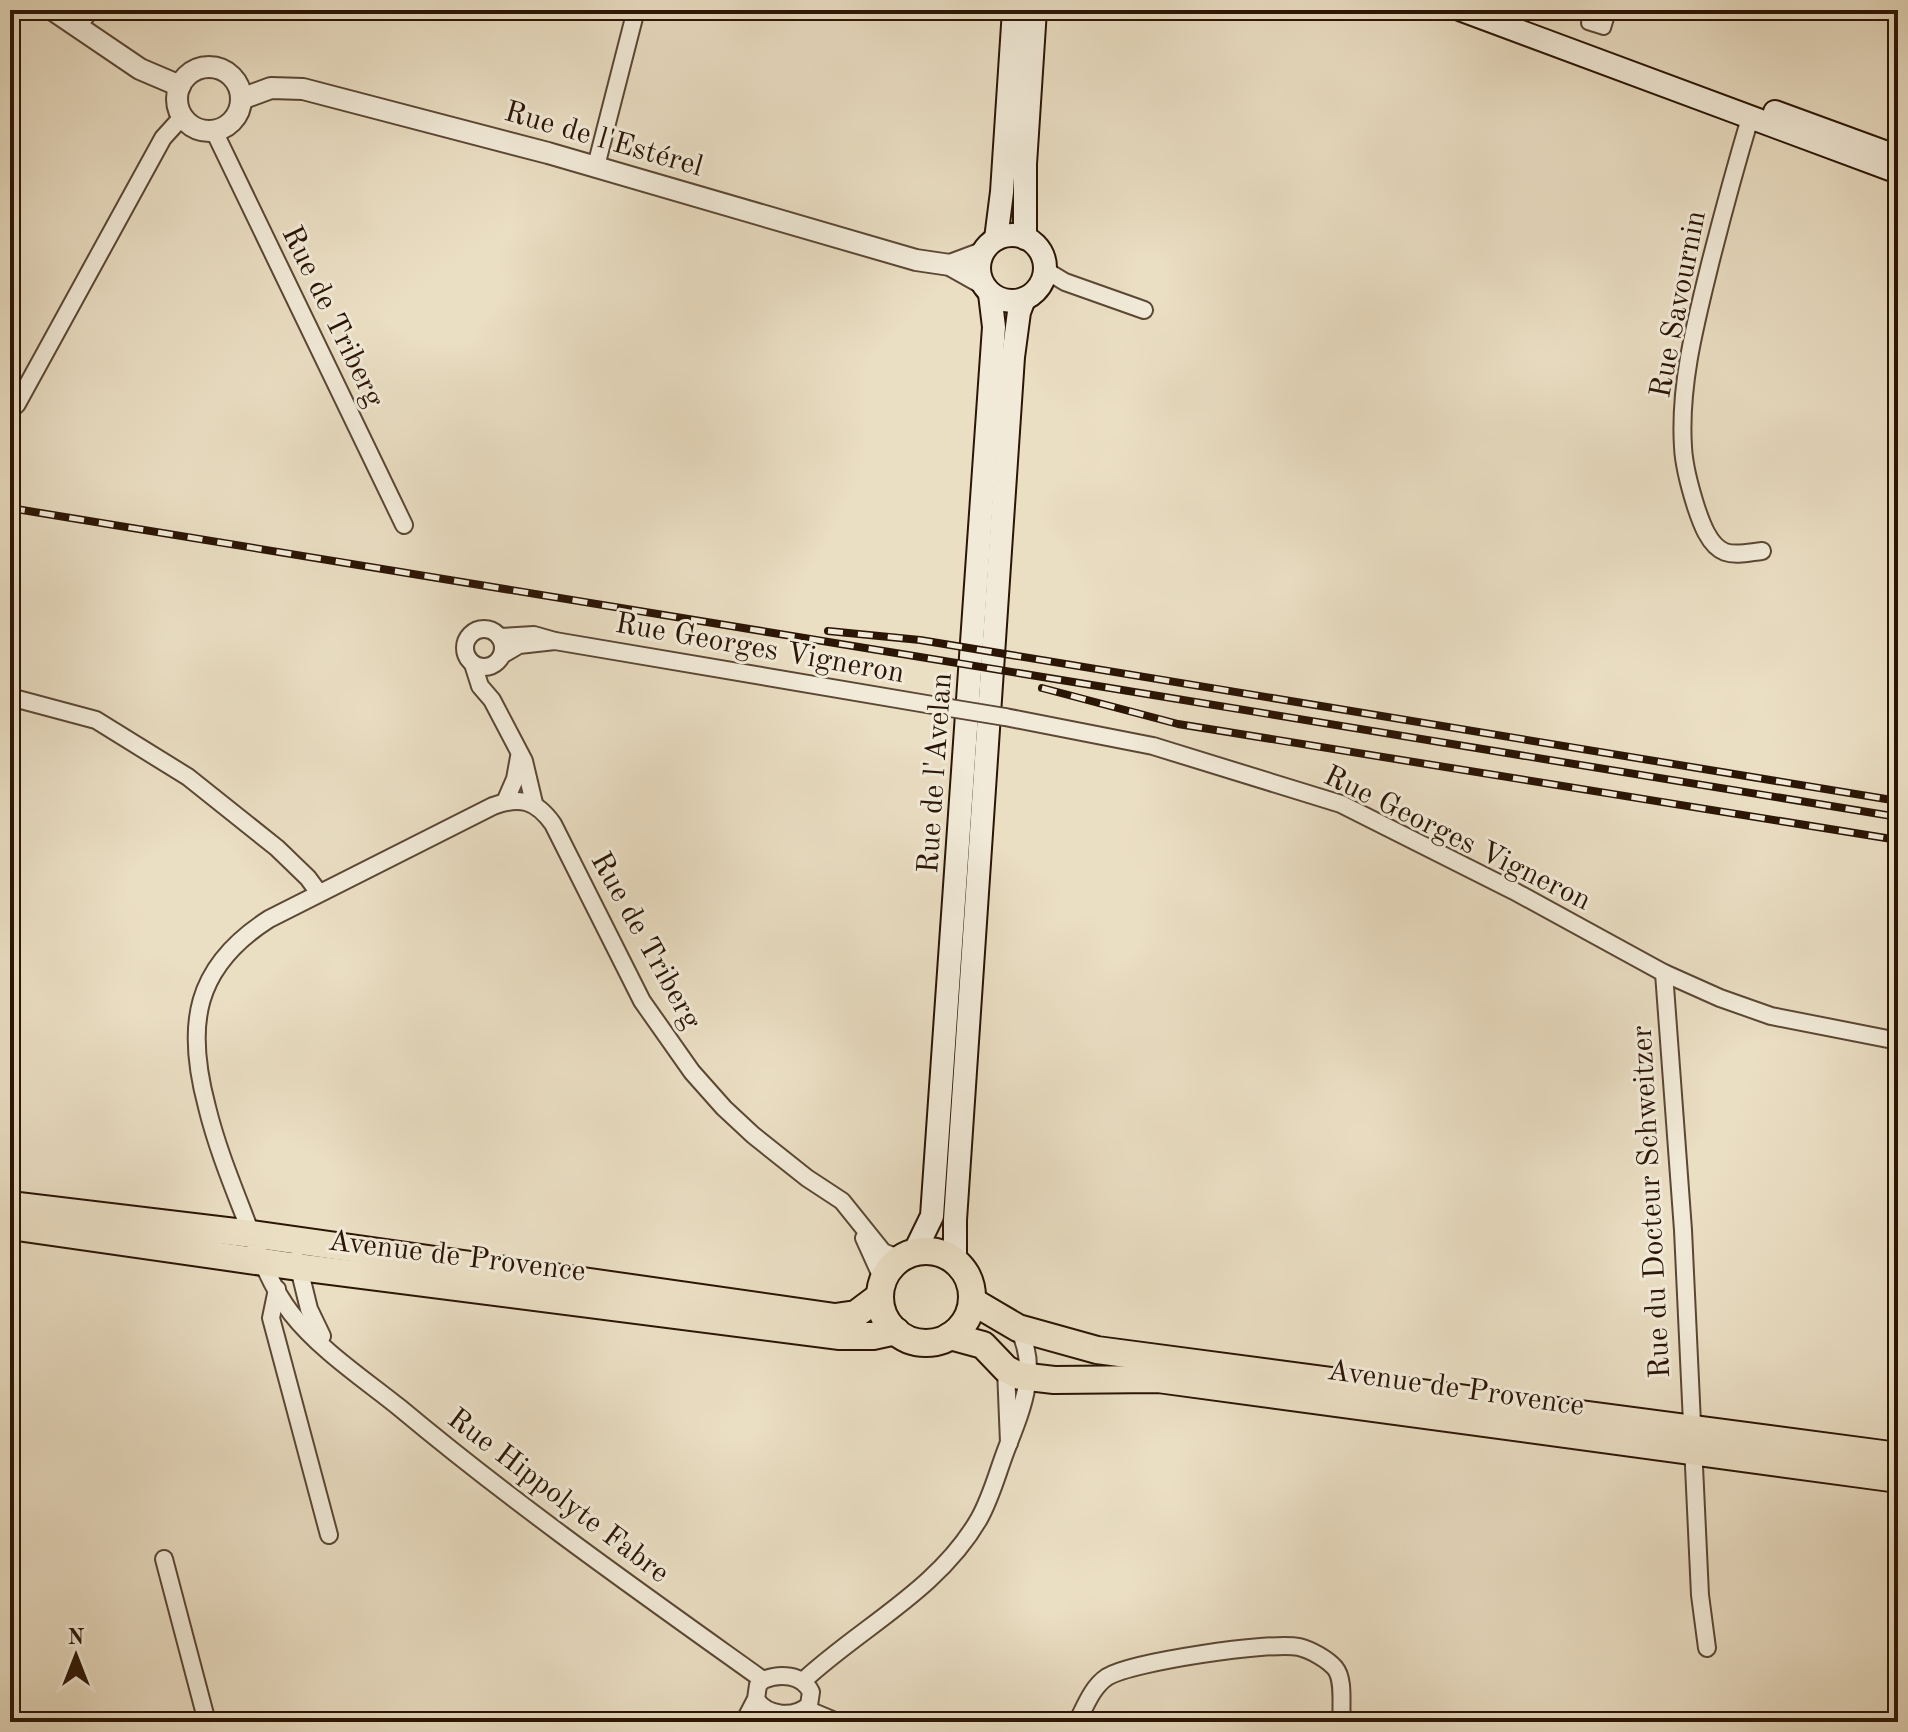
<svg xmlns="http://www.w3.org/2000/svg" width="1908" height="1732" viewBox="0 0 1908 1732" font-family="'Old Standard TT',serif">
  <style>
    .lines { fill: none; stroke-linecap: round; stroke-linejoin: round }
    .pedestrian-casing { stroke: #5b4734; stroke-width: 16 }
    .minor-casing { stroke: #5b4734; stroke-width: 20 }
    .tertiary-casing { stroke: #5b4734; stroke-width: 24 }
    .secondary-casing { stroke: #2b1505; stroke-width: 26 }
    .primary-casing { stroke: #2b1505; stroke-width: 30 }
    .pedestrian { stroke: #f1ead8; stroke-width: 12 }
    .minor { stroke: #f1ead8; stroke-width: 16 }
    .tertiary { stroke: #f1ead8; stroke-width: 20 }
    .secondary { stroke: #f1ead8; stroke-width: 22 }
    .primary { stroke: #eadec3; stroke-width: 26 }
    .rail-casing { stroke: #2b1505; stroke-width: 8 }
    .rail { stroke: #f1ead8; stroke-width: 5; stroke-dasharray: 15; stroke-linecap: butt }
    .minor-bridge-casing { stroke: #5b4734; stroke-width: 20; stroke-linecap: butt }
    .minor-bridge { stroke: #f1ead8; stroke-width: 16 }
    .labels { text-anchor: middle; stroke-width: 6; stroke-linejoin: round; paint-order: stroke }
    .street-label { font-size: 30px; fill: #2b1505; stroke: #f1ead8 }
  </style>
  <rect width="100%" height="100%" fill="#eadec3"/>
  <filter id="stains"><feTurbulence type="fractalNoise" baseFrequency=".0025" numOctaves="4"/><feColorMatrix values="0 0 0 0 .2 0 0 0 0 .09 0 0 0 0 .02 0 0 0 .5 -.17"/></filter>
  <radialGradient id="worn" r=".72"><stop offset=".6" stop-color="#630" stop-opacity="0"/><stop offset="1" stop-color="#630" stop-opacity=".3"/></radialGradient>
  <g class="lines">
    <defs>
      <path id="pedestrian" d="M1593,10L1588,23L1604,28L1608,15L1594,10"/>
      <g id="minor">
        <path d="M78,27L90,10"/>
        <path d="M1750,118C1736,165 1723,213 1711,260C1696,321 1679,384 1683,447C1684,468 1690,488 1696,507C1701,522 1709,546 1725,552C1736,556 1751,552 1762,551"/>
        <path d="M214,131L404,525"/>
        <path d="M596,166L636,10"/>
        <path d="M1045,270L1065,282L1144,310"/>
        <path d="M10,411L17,404L163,138L182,117"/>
        <circle cx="484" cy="648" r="19"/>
        <path d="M500,637L534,635L555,641L519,645L502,655"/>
        <path d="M555,641L950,708"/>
        <path d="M473,664L480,686L492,700L524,761L534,803"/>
        <path d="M10,697L96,720L188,777L277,848L308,878L319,893"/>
        <path d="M1005,717L1153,746L1341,804L1514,891L1664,973L1720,998L1771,1016L1898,1041"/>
        <path d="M505,802L515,779L519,757"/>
        <path d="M1664,973L1683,1230L1700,1595L1707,1648"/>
        <path d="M864,1238L883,1280"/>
        <path d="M297,1260L309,1309L322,1336"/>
        <path d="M277,1289L271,1318L329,1535"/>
        <path d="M1006,1369L1009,1443"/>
        <path d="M164,1559L207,1722"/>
        <path d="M763,1680C640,1592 516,1505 400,1408C364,1379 320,1350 291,1313C269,1284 257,1249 244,1215C230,1179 216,1144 207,1107C185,1025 194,967 269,919L493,806C520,796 536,800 553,824L642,1001L692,1072L724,1108L753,1135L807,1178L842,1201L883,1252L900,1259"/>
        <path d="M803,1681C861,1627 938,1590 979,1519C992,1496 998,1470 1008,1445C1023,1407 1039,1367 1018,1328"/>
        <path d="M806,1709L837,1722"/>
        <path d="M744,1722L756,1699L758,1685L763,1680C780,1673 802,1674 811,1692L809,1705C795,1718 767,1717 756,1699"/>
        <path d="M1077,1722C1085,1707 1092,1687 1107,1677C1131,1662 1271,1641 1299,1647C1311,1650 1327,1659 1335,1668C1345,1680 1340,1707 1342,1722"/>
      </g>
      <g id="tertiary">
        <path d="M53,10L140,69L180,86"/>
        <circle cx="209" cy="99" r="32"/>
        <path d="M241,99L271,88L303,89L548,153L916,260L950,265L982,283"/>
        <path d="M950,265L982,253"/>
      </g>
      <g id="secondary">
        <path d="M1462,10L1898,172"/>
        <path d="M1775,112L1898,157"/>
        <circle cx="1012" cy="268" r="33"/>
        <path d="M1025,238V164L1035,10"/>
        <path d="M996,239L1002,192L1014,10"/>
        <path d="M914,1253L932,1216L994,327L990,294"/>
        <path d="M955,1261V1220L1013,357L1019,312L1024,299"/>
      </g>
      <g id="primary">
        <path d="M10,1205L252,1234L835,1317L856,1314L880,1296"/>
        <path d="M10,1226L298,1267L840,1336H873L896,1331"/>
        <circle cx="926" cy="1297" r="46"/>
        <path d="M972,1301L1018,1328L1097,1350L1898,1456"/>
        <path d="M950,1336L983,1345L1006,1369L1020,1376L1054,1380L1158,1379L1898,1479"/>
      </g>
    </defs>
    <use href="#pedestrian" class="pedestrian-casing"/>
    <use href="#minor" class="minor-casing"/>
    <use href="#tertiary" class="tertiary-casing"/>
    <use href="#secondary" class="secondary-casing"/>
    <use href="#primary" class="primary-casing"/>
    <use href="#pedestrian" class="pedestrian"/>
    <use href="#minor" class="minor"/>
    <use href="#tertiary" class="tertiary"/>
    <use href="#secondary" class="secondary"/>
    <use href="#primary" class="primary"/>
    <defs>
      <g id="rail">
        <path d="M10,508L1898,817"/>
        <path d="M828,631L920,640L1898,801"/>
        <path d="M1042,688L1178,724L1898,840"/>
      </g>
    </defs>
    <use href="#rail" class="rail-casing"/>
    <use href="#rail" class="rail"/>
    <defs>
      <path id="minor-bridge" d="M950,708L1005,717"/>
    </defs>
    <use href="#minor-bridge" class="minor-bridge-casing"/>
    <use href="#minor-bridge" class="minor-bridge"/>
  </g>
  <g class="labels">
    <g class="street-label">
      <text transform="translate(604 138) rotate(16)" y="10">Rue de l'Estérel</text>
      <text transform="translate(1677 304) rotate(-79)" y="10">Rue Savournin</text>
      <text transform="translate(334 316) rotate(64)" y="10">Rue de Triberg</text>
      <text transform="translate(760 647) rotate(10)" y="10">Rue Georges Vigneron</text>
      <text transform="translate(934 773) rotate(-86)" y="10">Rue de l'Avelan</text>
      <text transform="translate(1458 837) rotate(26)" y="10">Rue Georges Vigneron</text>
      <text transform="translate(647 940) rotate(61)" y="10">Rue de Triberg</text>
      <text transform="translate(1650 1202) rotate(-93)" y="10">Rue du Docteur Schweitzer</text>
      <text transform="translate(457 1255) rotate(7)" y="10">Avenue de Provence</text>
      <text transform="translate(1456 1387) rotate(8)" y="10">Avenue de Provence</text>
      <text transform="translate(559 1495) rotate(37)" y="10">Rue Hippolyte Fabre</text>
    </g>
  </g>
  <rect width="1908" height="1732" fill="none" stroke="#eadec3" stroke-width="40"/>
  <rect x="12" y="12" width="1884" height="1708" fill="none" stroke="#2b1505" stroke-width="4"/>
  <rect x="20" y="20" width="1868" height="1692" fill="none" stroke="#2b1505" stroke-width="2"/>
  <g transform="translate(76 1656)" stroke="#f1ead8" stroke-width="6" paint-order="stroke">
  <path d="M0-6L14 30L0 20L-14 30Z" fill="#2b1505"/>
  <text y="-12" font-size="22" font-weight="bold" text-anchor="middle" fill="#2b1505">N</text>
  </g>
  <rect width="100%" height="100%" filter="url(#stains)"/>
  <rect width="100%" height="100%" fill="url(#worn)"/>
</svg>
